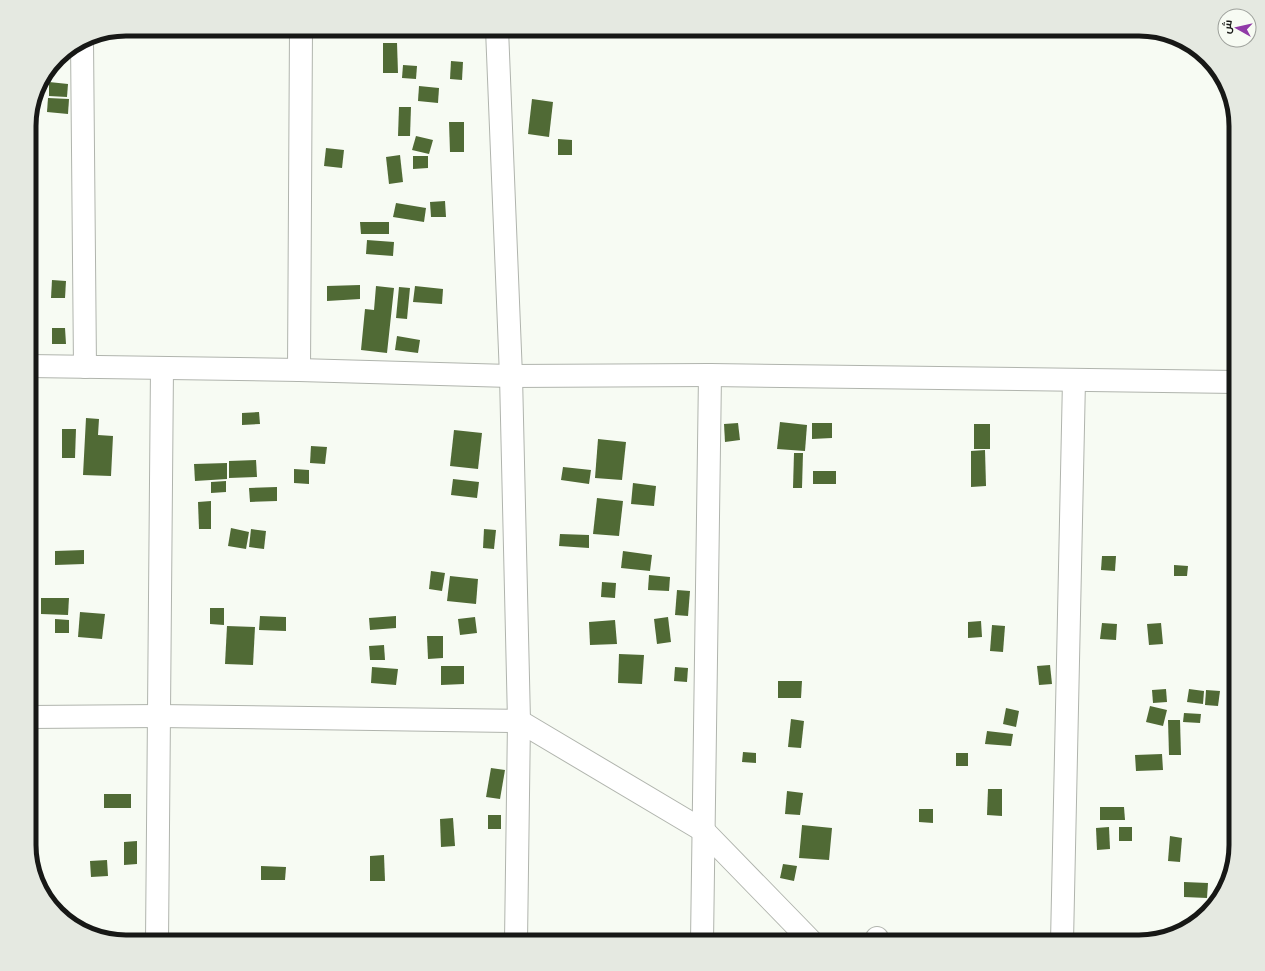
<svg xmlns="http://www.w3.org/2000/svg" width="1265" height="971" viewBox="0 0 1265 971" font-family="'Golos Text',Cairo,sans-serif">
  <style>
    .building { fill: #506a35 }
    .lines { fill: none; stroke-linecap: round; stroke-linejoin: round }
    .minor-casing { stroke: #b0b4ad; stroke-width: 24 }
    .tertiary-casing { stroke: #b0b4ad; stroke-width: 24 }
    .minor { stroke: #fff; stroke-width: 22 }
    .tertiary { stroke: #fff; stroke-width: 22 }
    .rim { fill: none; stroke: #171816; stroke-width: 5 }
  </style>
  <rect width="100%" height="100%" fill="#f7fbf3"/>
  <g class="building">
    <path d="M331,29H360V32L331,31Z"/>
    <path d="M383,29H394L395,36H383Z"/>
    <path d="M402,29H418L417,38L402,37Z"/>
    <path d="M383,43H397L398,73H383Z"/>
    <path d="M451,61L463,62L462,80L450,79Z"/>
    <path d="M403,65L417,66L416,79L402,78Z"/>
    <path d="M49,82L68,84L67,97L49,96Z"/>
    <path d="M419,86L439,88L438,103L418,101Z"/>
    <path d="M48,98L69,99L68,114L47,112Z"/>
    <path d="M532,99L553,102L549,137L528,134Z"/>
    <path d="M399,107H411L410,136H398Z"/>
    <path d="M449,122H464V152H450Z"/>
    <path d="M416,136L433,140L429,154L412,150Z"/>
    <path d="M558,139L572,140V155H558Z"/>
    <path d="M326,148L344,150L342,168L324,166Z"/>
    <path d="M400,155L403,182L389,184L386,157Z"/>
    <path d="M413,156H428V168L413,169Z"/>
    <path d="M445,201L446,217H431L430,202Z"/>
    <path d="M396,203L426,208L424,222L393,217Z"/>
    <path d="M360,222H389V234H361Z"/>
    <path d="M367,240L394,242L393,256L366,254Z"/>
    <path d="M52,280L66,281L65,298H51Z"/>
    <path d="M360,285V299L327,301V286Z"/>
    <path d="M376,286L394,288L387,353L361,350L365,309L374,310Z"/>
    <path d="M415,286L443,289L442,304L413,302Z"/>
    <path d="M399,287L410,288L407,319L396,318Z"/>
    <path d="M29,289L34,290L30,334H29Z"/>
    <path d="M52,328H65L66,344H52Z"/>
    <path d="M397,336L420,340L418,353L395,350Z"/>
    <path d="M259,412L260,424L242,425V413Z"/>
    <path d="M86,418L99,419L98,435L113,436L111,476L83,475Z"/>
    <path d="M780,422L807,425L805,451L777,449Z"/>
    <path d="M738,423L740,440L725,442L724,424Z"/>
    <path d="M812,423H832V438L812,439Z"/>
    <rect x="974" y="424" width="16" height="25"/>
    <path d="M62,429H76L75,458H62Z"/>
    <path d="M454,430L482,433L478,469L450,466Z"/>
    <path d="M598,439L626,442L622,480L595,478Z"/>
    <path d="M311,446L327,447L325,464L310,463Z"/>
    <path d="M985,450L986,486L971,487V451Z"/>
    <path d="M794,453H803L802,488H793Z"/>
    <path d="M256,460L257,477L229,478V461Z"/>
    <path d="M227,463V479L195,481L194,464Z"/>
    <path d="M563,467L591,470L589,484L561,480Z"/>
    <path d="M294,469L309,470V484L294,483Z"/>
    <rect x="813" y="471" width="23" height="13"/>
    <path d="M453,479L479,482L477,498L451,495Z"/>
    <path d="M226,481V492L211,493V482Z"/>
    <path d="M633,483L656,486L654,506L631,504Z"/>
    <path d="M277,487V501L250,502L249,488Z"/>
    <path d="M597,498L623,501L619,536L593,534Z"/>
    <path d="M211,501V529H199L198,502Z"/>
    <path d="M231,528L249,532L246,549L228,546Z"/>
    <path d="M251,529L266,531L264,549L249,547Z"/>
    <path d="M484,529L496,530L494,549L483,548Z"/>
    <path d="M560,534L589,535V548L559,546Z"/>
    <path d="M84,550V564L55,565V551Z"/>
    <path d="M623,551L652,555L650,571L621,568Z"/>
    <path d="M1102,556H1116L1115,571L1101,570Z"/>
    <path d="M1174,565L1188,566L1187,576H1174Z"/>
    <path d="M431,571L445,573L442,591L429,589Z"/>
    <path d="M649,575L670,577L669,591L648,590Z"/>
    <path d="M450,576L478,579L476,604L447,601Z"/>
    <path d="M602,582L616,583L615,598L601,597Z"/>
    <path d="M677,590L690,591L688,616L675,615Z"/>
    <path d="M41,598H69L68,615L41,614Z"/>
    <path d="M210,608H224V625L210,624Z"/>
    <path d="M80,612L105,614L102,639L78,637Z"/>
    <path d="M260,616L286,617V631L259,630Z"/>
    <path d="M396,616V628L370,630L369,618Z"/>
    <path d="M475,617L477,633L460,635L458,619Z"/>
    <path d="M668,617L671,642L657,644L654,619Z"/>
    <path d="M55,619L69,620V633H55Z"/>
    <path d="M615,620L617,644L590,645L589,622Z"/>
    <path d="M981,621L982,637L968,638V622Z"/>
    <path d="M1102,623L1117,624L1116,640L1100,639Z"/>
    <path d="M1161,623L1163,644L1149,645L1147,624Z"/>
    <path d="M992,625L1005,626L1003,652L990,651Z"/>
    <path d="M227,626L255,627L253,665L225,664Z"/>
    <path d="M427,636H443V658L428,659Z"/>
    <path d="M384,645L385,660H370L369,646Z"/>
    <path d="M619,654L644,655L642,684L618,683Z"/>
    <path d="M1050,665L1052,684L1039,685L1037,666Z"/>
    <path d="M441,666H464V684L441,685Z"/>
    <path d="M372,667L398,669L396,685L371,683Z"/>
    <path d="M675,667L688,668L687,682L674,681Z"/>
    <path d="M29,669L36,670V685L29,684Z"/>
    <path d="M778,681H802L801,698H778Z"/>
    <path d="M1166,689L1167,702L1153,703L1152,690Z"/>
    <path d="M1189,689L1204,691L1203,704L1187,702Z"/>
    <path d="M1206,690L1220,691L1218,706L1205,705Z"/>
    <path d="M1150,706L1167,710L1163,726L1146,722Z"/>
    <path d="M1006,708L1019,711L1016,727L1003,724Z"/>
    <path d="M1184,713L1201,714L1200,723L1183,722Z"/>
    <path d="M791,719L804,721L801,748L788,747Z"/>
    <path d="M1168,720H1180L1181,755H1169Z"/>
    <path d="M987,731L1013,734L1011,746L985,744Z"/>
    <path d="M743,752L756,753V763L742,762Z"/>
    <rect x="956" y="753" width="12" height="13"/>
    <path d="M1162,754L1163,770L1136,771L1135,755Z"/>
    <path d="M491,768L505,770L500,799L486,797Z"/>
    <path d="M988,789H1002V816L987,815Z"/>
    <path d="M787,791L803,793L800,815L785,814Z"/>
    <rect x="104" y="794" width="27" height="14"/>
    <path d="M1100,807H1124L1125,820H1100Z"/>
    <path d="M919,809H933V823L919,822Z"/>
    <rect x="488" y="815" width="13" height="14"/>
    <path d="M453,818L455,846L441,847L440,819Z"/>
    <path d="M802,825L832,828L829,860L799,858Z"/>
    <path d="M1109,827L1110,849L1097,850L1096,828Z"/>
    <rect x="1119" y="827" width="13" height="14"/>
    <path d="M1170,836L1182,838L1180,862L1168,861Z"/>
    <path d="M137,841V864L124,865V842Z"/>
    <path d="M384,855L385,881H370V856Z"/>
    <path d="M107,860L108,876L91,877L90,861Z"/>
    <path d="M783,864L797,866L794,881L780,878Z"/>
    <path d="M261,866L286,867L285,880H261Z"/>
    <path d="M1184,882L1208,883L1207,898L1184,897Z"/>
  </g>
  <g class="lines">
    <defs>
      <g id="minor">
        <path d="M497,29L511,376L519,721L516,942"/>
        <path d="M82,41L85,367"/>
        <path d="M299,370L301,29"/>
        <path d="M29,717L159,716L519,721L704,831L812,942"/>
        <path d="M157,942L162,368"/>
        <path d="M702,942L710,375"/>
        <path d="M877,942V938"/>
        <path d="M1062,942L1074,380"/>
      </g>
      <path id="tertiary" d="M29,366L299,370L511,376L710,375L1236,382"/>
    </defs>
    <use href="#minor" class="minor-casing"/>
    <use href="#tertiary" class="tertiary-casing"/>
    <use href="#minor" class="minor"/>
    <use href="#tertiary" class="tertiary"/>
  </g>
  <path d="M0 0H1265V971H0ZM126 36H1139A90 90 0 0 1 1229 126V845A90 90 0 0 1 1139 935H126A90 90 0 0 1 36 845V126A90 90 0 0 1 126 36Z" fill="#e5e9e1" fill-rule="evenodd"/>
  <path class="rim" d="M126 36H1139A90 90 0 0 1 1229 126V845A90 90 0 0 1 1139 935H126A90 90 0 0 1 36 845V126A90 90 0 0 1 126 36Z"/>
  <g transform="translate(1237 28) rotate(278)"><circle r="19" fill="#f7fbf3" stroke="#9da09b"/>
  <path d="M0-3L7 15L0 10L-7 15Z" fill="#903aa7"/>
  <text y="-6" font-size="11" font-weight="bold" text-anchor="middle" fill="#171816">ش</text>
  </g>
</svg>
